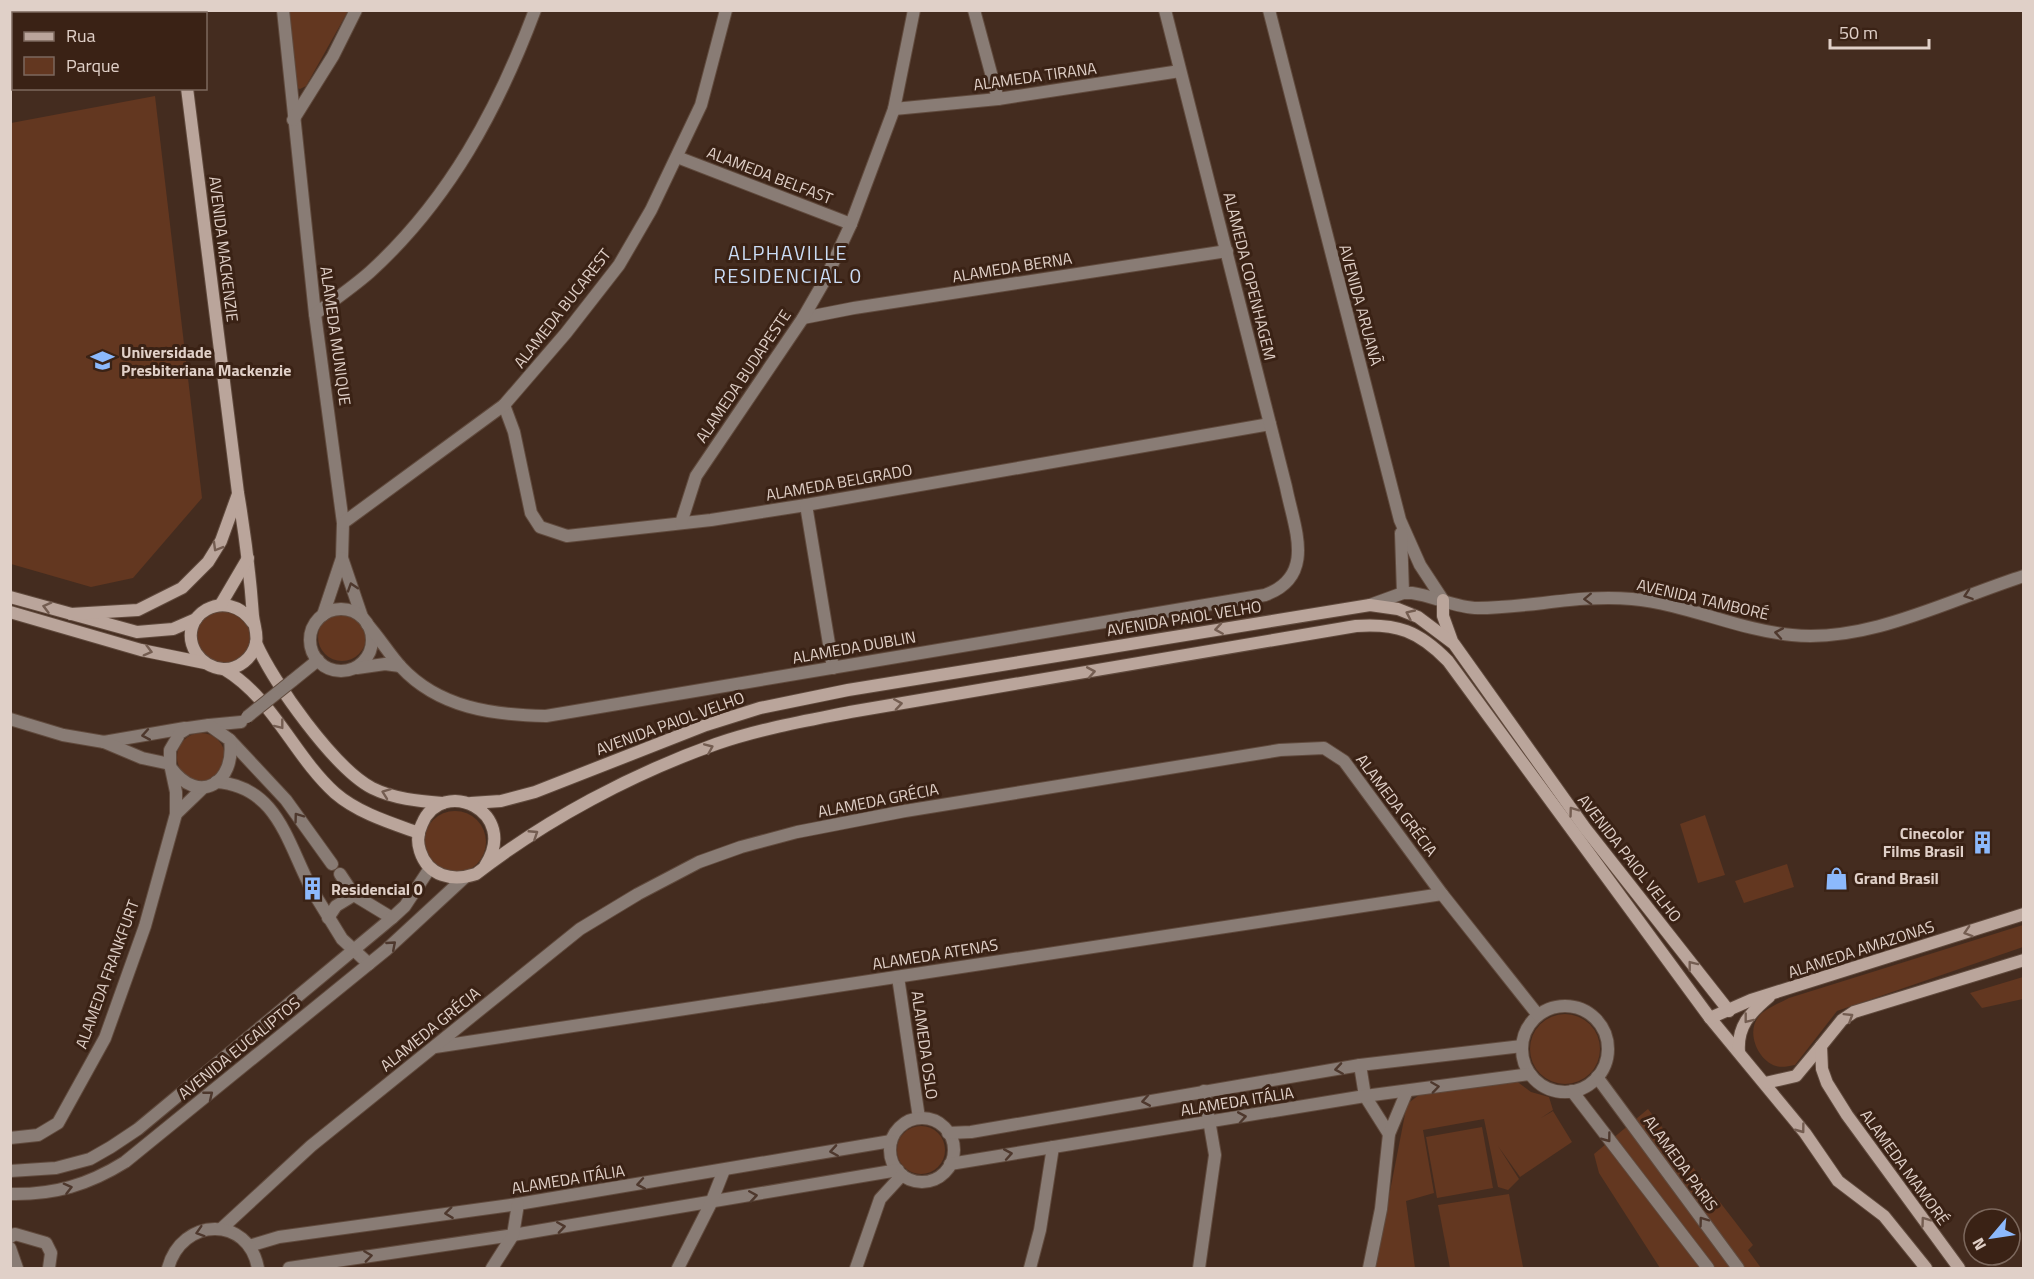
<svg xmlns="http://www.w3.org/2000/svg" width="2034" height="1279" viewBox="0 0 2034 1279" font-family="'Titillium Web',sans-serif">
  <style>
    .green { fill: #633720 }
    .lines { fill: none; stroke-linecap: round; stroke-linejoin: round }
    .minor-casing { stroke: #604a3d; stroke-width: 14 }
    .tertiary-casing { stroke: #604a3d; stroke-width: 14 }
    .secondary-casing { stroke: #604a3d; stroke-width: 14 }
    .minor { stroke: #897c75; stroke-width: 12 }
    .tertiary { stroke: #897c75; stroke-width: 12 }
    .secondary { stroke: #baa59b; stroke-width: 12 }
    .minor-bridge-casing { stroke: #604a3d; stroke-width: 14; stroke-linecap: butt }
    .minor-bridge { stroke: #897c75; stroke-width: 12 }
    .oneway { stroke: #745d51 }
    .oneway2 { stroke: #4e382d }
    .labels { text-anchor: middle; stroke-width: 6; stroke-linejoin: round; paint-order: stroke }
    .street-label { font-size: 16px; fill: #e0d0c8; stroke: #3a2215 }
    .poi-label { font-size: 16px; font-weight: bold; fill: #e0d0c8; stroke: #3a2215; text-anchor: start }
    .quarter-label { font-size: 20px; letter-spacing: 1.5px; fill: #cbddf6; stroke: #3a2215 }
  </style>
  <rect width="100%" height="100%" fill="#442c1f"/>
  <g class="green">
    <path d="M286,11H348L306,86L300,89L294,87Z"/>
    <path d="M155,96L202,498L133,578L91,587L11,564V123Z"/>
    <circle cx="223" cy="637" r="27"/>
    <circle cx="342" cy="637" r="24"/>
    <circle cx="201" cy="757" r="24"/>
    <circle cx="455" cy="842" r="31"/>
    <path d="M1705,815L1725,875L1698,883L1680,824Z"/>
    <path d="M1787,864L1794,887L1744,903L1735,881Z"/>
    <path d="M2023,925V947L1837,1011L1795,1065C1789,1066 1781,1068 1776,1066C1757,1060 1745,1030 1760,1015C1767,1008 1780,1003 1789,998Z"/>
    <path d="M2023,977V999L1982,1008L1970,993Z"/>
    <circle cx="1565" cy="1049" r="35"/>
    <path d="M1515,1080L1531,1092L1549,1097L1553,1110L1541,1118L1553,1111L1572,1142L1520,1177L1498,1146L1519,1179L1508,1190L1498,1187L1484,1119L1423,1130L1434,1193L1406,1201L1415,1268H1375L1407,1104L1419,1095Z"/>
    <path d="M1648,1109L1753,1245L1748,1250L1761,1268H1660L1599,1173L1594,1154Z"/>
    <circle cx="921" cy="1150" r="24"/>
    <path d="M1482,1127L1493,1188L1437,1198L1426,1137Z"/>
    <path d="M1509,1194L1523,1267L1450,1268L1438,1205Z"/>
  </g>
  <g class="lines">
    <defs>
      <g id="minor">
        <path d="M283,10L315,314L343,523L342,558L323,615"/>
        <path d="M974,10L998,99"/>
        <path d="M1269,10L1400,520L1420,565L1443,600"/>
        <path d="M894,109L998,99L1180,71"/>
        <path d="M293,120L333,56L356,10"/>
        <path d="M677,157L851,224"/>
        <path d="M315,314C334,300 353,287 370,272C449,200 498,109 535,10"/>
        <path d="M803,318L854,308L1227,251"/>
        <path d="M504,405L514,432L531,513L540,527L567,536L711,520L806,505L1270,424"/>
        <path d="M806,505L833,668"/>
        <path d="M343,523L504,405L566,333L619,265L651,210L701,105L726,10"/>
        <path d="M681,523L696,476L803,318L826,278L851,224L894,109L914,10"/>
        <path d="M1401,533L1403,593"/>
        <path d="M342,558L362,617"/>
        <circle cx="341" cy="640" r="31"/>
        <path d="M367,624C379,637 389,654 401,667C439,708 493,715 546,716L1265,595C1317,576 1294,528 1286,487L1165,10"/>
        <path d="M357,668L385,664L400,666"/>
        <path d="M292,681L318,660"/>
        <path d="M10,719L63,735L104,742L185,728"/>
        <path d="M209,725L241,722"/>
        <path d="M230,740L286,800L332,864"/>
        <path d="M104,742L142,758L170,764"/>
        <path d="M216,782C275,786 286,838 309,884"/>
        <path d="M176,814L203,788"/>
        <path d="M340,874L354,895L392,918"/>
        <path d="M315,895L342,939L369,964"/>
        <path d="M328,918L336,906L354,895"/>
        <path d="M898,977L919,1118"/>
        <circle cx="1565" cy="1049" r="43"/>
        <path d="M435,1047L1442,894"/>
        <path d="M1360,1065L1365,1096L1389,1134"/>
        <path d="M1597,1077L1738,1268"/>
        <path d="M1572,1091L1708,1268"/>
        <circle cx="922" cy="1150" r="32"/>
        <path d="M948,1133L971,1132L1360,1065L1522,1046"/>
        <path d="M10,1138L38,1135L58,1123L105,1038L145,926L176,814V792L170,764V750L180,733L188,728L209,725L230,740C236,783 199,806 171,768"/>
        <path d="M950,1164L1365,1096L1530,1074"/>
        <path d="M10,1171L56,1168L90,1159L111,1147L138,1129L392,918L405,906L430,868"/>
        <path d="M10,1194C54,1195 88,1185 125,1162L386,950L464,878"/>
        <path d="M221,1229L311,1146L580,929L638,894L699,862L741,847L797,832L905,811L1280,750L1324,748L1344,761L1442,894L1538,1015"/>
        <path d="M10,1237L15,1234L46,1243L51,1253L49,1268"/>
        <path d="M249,1246L279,1237L518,1204L891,1141"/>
        <path d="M10,1248L17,1268"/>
        <path d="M168,1268C182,1217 248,1215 258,1268"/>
        <path d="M289,1268L513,1235L898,1170"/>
        <path d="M492,1268L513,1235L518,1204"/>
        <path d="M678,1268L711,1203L724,1170"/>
        <path d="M856,1268L880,1199L902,1175"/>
        <path d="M1030,1268L1040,1230L1053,1147"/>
        <path d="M1199,1268L1215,1155L1204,1091"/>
        <path d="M1369,1268L1381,1209L1389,1134L1407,1091"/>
      </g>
      <path id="tertiary" d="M1370,605L1403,593H1412C1434,596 1456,608 1478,608C1530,608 1580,594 1632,599C1687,604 1738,630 1792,635C1869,643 1951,599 2024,576"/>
      <g id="secondary">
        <path d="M176,10V14"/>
        <path d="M187,88L238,493C245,534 250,574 253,616C254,625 258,634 256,643C253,658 238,670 223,669C212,668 202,662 196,653C174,616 227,584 253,623"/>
        <path d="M10,597L137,632L173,629L196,619"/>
        <path d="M1443,600V616L1452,641"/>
        <path d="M221,604L248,558"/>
        <path d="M10,612L141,650L205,663"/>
        <path d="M71,614L138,610L182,588L208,562L221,541L238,494"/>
        <path d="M256,643C273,682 334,768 372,788C394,799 419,801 443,803"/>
        <path d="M224,669C273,698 294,756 335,793C358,813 391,823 419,833"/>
        <path d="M471,803L501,801L535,792L706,725L760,708L848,690L1370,605L1398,609L1418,617L1454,644L1585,828L1729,1011"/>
        <path d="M485,866C521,812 442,775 422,824C418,832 417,842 420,851C428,876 452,882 476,874C547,819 632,774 716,744C759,729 805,721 850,712L1356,626C1397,623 1419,631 1448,661L1710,1018L1805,1133L1838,1181L1884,1216L1926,1268"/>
        <path d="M1710,1018L1751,1000L2024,914"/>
        <path d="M1739,1052C1737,1026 1750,1013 1769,997"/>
        <path d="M1765,1083L1796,1076L1821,1046"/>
        <path d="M1959,1268L1847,1115L1827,1083L1822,1069L1821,1046L1842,1020L1854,1012L2024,960"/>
      </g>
    </defs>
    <use href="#minor" class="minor-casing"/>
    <use href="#tertiary" class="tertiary-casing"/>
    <use href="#secondary" class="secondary-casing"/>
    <use href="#minor" class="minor"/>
    <use href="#tertiary" class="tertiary"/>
    <use href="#secondary" class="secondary"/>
    <defs>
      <path id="minor-bridge" d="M247,717L292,681"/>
    </defs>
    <use href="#minor-bridge" class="minor-bridge-casing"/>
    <use href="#minor-bridge" class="minor-bridge"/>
  </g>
  <defs><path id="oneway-chevron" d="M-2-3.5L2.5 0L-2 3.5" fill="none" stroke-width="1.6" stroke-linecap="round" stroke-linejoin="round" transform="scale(1.5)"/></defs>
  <g class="oneway">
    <use href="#oneway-chevron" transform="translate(217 547) rotate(120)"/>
    <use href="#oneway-chevron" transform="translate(47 607) rotate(-165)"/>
    <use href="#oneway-chevron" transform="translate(1410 614) rotate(-155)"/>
    <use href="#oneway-chevron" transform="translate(1219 629) rotate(171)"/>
    <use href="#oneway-chevron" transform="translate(148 651) rotate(15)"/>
    <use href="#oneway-chevron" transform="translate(1091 672) rotate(-10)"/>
    <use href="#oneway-chevron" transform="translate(898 704) rotate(-9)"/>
    <use href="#oneway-chevron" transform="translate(280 725) rotate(52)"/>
    <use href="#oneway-chevron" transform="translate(709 748) rotate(-23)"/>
    <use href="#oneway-chevron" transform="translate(386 793) rotate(-160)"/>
    <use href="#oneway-chevron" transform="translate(1573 811) rotate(-126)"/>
    <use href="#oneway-chevron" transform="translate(534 834) rotate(-33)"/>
    <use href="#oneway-chevron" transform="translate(1968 932) rotate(162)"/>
    <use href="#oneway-chevron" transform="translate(1692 965) rotate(-128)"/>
    <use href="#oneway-chevron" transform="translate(1849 1017) rotate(-32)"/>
    <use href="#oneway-chevron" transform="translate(1748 1019) rotate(128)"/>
    <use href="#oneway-chevron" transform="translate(1801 1129) rotate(53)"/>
    <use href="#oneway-chevron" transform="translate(1925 1221) rotate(-126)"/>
  </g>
  <g class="oneway2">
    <use href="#oneway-chevron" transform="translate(352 587) rotate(-108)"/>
    <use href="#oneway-chevron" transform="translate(1968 595) rotate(161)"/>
    <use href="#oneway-chevron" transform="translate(1588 599) rotate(178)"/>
    <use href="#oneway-chevron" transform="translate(1779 633) rotate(-170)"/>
    <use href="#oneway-chevron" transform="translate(146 735) rotate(170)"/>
    <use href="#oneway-chevron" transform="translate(298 817) rotate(-126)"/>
    <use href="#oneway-chevron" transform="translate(392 945) rotate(-41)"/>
    <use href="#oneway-chevron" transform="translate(1339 1069) rotate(171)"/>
    <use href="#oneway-chevron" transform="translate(1435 1087) rotate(-8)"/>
    <use href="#oneway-chevron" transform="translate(209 1095) rotate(-39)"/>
    <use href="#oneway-chevron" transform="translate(1146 1101) rotate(170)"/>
    <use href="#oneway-chevron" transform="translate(1242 1117) rotate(-10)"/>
    <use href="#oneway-chevron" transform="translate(1607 1138) rotate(53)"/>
    <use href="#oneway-chevron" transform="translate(834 1151) rotate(171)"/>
    <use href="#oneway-chevron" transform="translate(1008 1154) rotate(-10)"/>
    <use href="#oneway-chevron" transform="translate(641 1184) rotate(170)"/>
    <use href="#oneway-chevron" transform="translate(68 1188) rotate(-14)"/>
    <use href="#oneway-chevron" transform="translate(753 1196) rotate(-9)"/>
    <use href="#oneway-chevron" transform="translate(449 1213) rotate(173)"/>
    <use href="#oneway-chevron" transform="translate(1703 1221) rotate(-126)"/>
    <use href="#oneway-chevron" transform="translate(561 1227) rotate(-9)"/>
    <use href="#oneway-chevron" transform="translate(200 1232) rotate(163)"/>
    <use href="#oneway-chevron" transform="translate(368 1256) rotate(-8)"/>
  </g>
  <defs>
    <symbol id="university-bare" viewBox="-9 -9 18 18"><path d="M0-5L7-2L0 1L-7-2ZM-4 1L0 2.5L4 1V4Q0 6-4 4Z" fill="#8cb9fc" stroke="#3a2215" stroke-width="2.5" paint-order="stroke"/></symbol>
    <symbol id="building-bare" viewBox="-9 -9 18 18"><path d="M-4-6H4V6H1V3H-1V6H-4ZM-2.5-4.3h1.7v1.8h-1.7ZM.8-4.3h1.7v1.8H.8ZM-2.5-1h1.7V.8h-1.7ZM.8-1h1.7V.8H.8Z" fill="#8cb9fc" stroke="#3a2215" stroke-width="2.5" paint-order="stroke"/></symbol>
    <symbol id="shop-bare" viewBox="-9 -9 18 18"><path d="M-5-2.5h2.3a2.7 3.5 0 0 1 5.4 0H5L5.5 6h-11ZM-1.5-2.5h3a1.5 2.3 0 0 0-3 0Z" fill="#8cb9fc" stroke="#3a2215" stroke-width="2.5" paint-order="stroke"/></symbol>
  </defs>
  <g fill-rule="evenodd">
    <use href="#university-bare" x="86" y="344" width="33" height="33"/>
    <use href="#building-bare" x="1966" y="826" width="33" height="33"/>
    <use href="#shop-bare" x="1820" y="862" width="33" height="33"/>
    <use href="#building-bare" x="296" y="872" width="33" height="33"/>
  </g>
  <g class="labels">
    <g class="street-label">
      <text transform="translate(1035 76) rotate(-8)" y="6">ALAMEDA TIRANA</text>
      <text transform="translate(770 175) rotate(21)" y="6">ALAMEDA BELFAST</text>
      <text transform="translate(224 249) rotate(83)" y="6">AVENIDA MACKENZIE</text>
      <text transform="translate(1012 267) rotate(-9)" y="6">ALAMEDA BERNA</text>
      <text transform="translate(1250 276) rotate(76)" y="6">ALAMEDA COPENHAGEM</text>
      <text transform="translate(1361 305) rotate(75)" y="6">AVENIDA ARUANÃ</text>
      <text transform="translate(562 308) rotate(-52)" y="6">ALAMEDA BUCAREST</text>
      <text transform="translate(336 336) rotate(82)" y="6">ALAMEDA MUNIQUE</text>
      <text transform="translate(743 376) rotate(-56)" y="6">ALAMEDA BUDAPESTE</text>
      <text transform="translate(839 482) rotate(-10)" y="6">ALAMEDA BELGRADO</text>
      <text transform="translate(1703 599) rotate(13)" y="6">AVENIDA TAMBORÉ</text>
      <text transform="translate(1184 618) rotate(-9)" y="6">AVENIDA PAIOL VELHO</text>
      <text transform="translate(854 647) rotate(-10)" y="6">ALAMEDA DUBLIN</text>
      <text transform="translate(670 723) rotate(-20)" y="6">AVENIDA PAIOL VELHO</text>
      <text transform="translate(878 800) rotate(-11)" y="6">ALAMEDA GRÉCIA</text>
      <text transform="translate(1397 805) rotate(53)" y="6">ALAMEDA GRÉCIA</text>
      <text transform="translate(1630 858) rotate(52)" y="6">AVENIDA PAIOL VELHO</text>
      <text transform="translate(1861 949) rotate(-18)" y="6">ALAMEDA AMAZONAS</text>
      <text transform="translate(935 954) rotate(-9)" y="6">ALAMEDA ATENAS</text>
      <text transform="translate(107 974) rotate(-70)" y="6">ALAMEDA FRANKFURT</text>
      <text transform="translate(430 1029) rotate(-39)" y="6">ALAMEDA GRÉCIA</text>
      <text transform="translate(925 1045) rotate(82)" y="6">ALAMEDA OSLO</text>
      <text transform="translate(239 1048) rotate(-39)" y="6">AVENIDA EUCALIPTOS</text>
      <text transform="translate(1237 1101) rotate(-9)" y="6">ALAMEDA ITÁLIA</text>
      <text transform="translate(1681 1163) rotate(54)" y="6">ALAMEDA PARIS</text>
      <text transform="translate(1905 1167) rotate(54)" y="6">ALAMEDA MAMORÉ</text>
      <text transform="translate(568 1179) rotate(-9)" y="6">ALAMEDA ITÁLIA</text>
    </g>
    <g class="poi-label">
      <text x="121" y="358">Universidade<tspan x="121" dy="18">Presbiteriana Mackenzie</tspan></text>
      <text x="1964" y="839" text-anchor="end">Cinecolor<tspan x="1964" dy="18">Films Brasil</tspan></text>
      <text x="1854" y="884">Grand Brasil</text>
      <text x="331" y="895">Residencial 0</text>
    </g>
    <g class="quarter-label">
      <text x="788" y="260">ALPHAVILLE<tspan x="788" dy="23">RESIDENCIAL 0</tspan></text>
    </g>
  </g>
  <rect width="2034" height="1279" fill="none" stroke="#e0d0c8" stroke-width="24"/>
  <rect x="12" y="12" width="195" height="78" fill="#3a2215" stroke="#7c685d" stroke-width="1.5"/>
  <rect x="24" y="32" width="30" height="9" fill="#baa59b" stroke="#7c685d" stroke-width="1.5"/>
  <text x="66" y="42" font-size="18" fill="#e0d0c8">Rua</text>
  <rect x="24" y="57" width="30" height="18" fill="#633720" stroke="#7c685d" stroke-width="1.5"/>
  <text x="66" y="72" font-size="18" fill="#e0d0c8">Parque</text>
  <g transform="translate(1992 1237) rotate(241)"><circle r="28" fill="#3a2215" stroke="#7c685d" stroke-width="1.5"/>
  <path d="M0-4.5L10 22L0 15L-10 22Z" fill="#8cb9fc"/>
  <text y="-9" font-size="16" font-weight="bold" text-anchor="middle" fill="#e0d0c8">N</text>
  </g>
  <path d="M1830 39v9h99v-9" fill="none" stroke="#e0d0c8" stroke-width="3"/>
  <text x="1839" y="39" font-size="18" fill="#e0d0c8" stroke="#3a2215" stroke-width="4.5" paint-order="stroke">50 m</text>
</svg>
